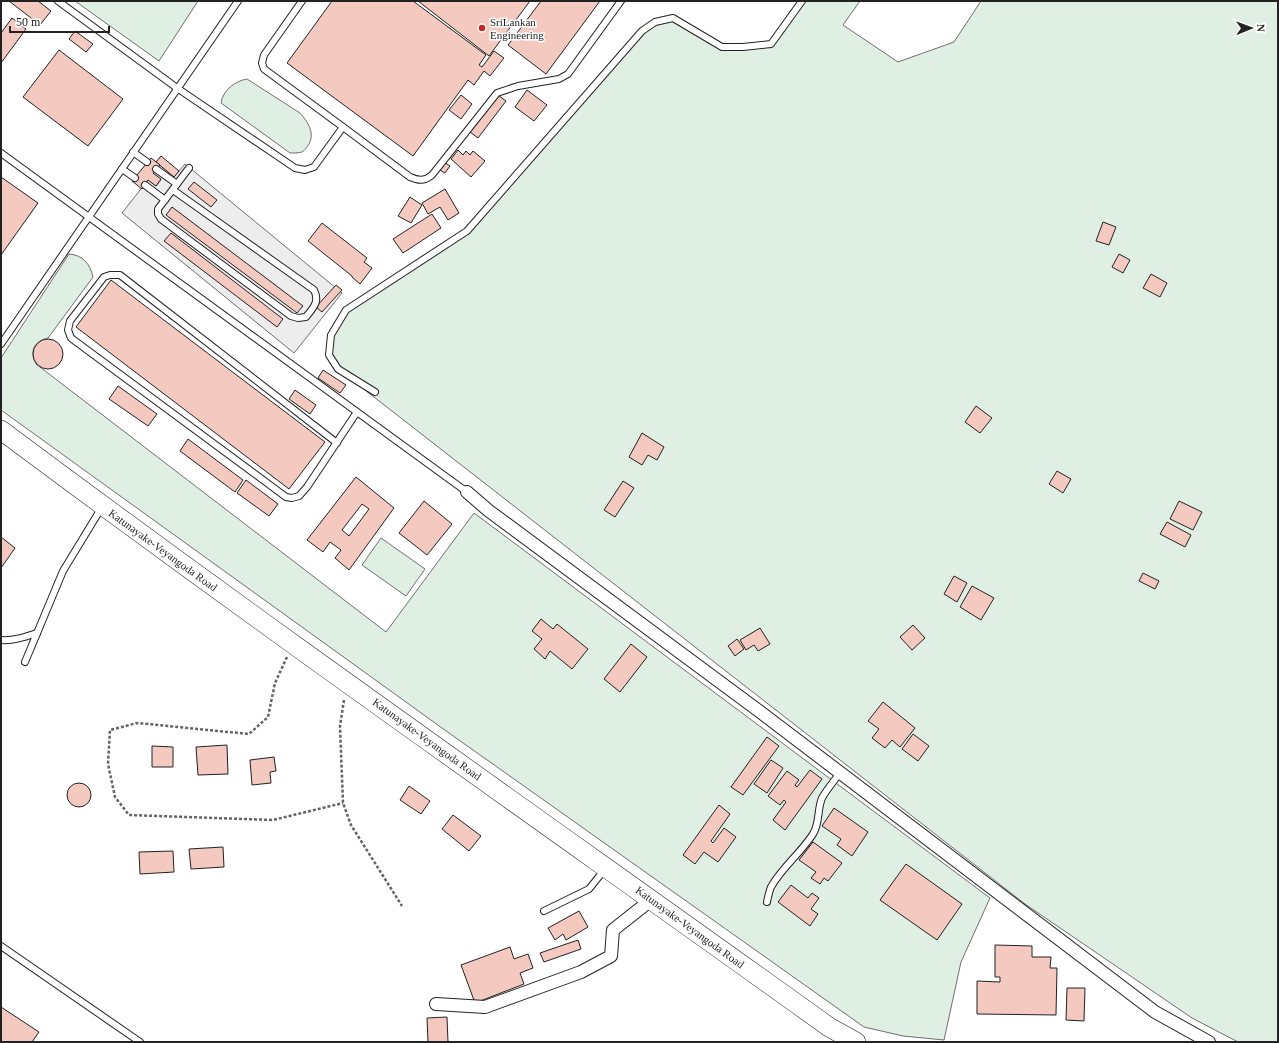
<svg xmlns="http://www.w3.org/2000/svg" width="1279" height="1043" viewBox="0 0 1279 1043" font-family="Georgia,serif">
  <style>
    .green { fill: #e0efe3; stroke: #6f6f6f }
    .parking { fill: #ededed; stroke: #6f6f6f }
    .building { fill: #f3c9c0; stroke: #222; fill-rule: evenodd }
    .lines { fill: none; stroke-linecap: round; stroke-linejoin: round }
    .lane-casing { stroke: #222; stroke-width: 8 }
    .street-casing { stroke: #222; stroke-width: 14 }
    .primary-casing { stroke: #222; stroke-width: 20 }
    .path { stroke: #646464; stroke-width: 2.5; stroke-dasharray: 3 2; stroke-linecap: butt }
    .lane { stroke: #fff; stroke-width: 6 }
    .street { stroke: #fff; stroke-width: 12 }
    .primary { stroke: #fff; stroke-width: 19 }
    .poi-dot { fill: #c62828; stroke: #fff; stroke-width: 1.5 }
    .labels { text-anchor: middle; stroke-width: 3; stroke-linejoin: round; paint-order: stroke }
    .poi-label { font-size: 11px; fill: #222; stroke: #fff; text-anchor: start }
    .street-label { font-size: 11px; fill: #222; stroke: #fff }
  </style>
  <rect width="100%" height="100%" fill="#fff"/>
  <g class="green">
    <path d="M75,1H198L159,61Z"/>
    <path d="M802,1H860L843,25L898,62L954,42L981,1H1278V1042H1238L1192,1018L1025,904L338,369L329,355L331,335L346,310L467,231L642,31L673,18L722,47L771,44Z"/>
    <path d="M247,79L300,113C308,122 315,133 309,144C307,147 305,150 302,152C299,153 293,153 290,153L221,103C223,90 235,81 247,79Z"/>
    <path d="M69,254C83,255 90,264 93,277L48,338C34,341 29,352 36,364L386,632L474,513L990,898L961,962L944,1040L903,1036L864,1027L442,728L1,410V358Z"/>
    <path d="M381,538L425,569L406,596L362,565Z"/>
  </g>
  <path class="parking" d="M185,164L342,293L294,353L122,213L148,180L156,186L161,180L153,173L160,165L174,177Z"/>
  <g class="building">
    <path d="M9,1H38L51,11L40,25Z"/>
    <path d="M332,1H413L486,55L479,65L482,67L494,51L504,58L490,76L484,71L474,85L468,80L413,156L287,63Z"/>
    <path d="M418,1H530L489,56Z"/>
    <path d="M541,1H600L546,74L508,45Z"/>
    <path d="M12,18L26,29L1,63V33Z"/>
    <path d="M75,31L93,44L86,52L69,39Z"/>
    <path d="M59,50L123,99L88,146L23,97Z"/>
    <path d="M527,90L547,105L534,121L515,107Z"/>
    <path d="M461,95L472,104L461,119L449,110Z"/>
    <path d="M498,95L506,101L478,138L470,132Z"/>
    <path d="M458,150L463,155L466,151L470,155L473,151L485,161L471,177L451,159Z"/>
    <path d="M161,156L179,171L174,177L156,162Z"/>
    <path d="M151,158L160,165L153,173L161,179L156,186L148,180L142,189L132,181Z"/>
    <path d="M444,162L450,166L445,173L438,169Z"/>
    <path d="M1,177L38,203L1,255Z"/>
    <path d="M194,182L217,200L211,207L188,189Z"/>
    <path d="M445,189L459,213L448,220L440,207L428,214L422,203Z"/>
    <path d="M410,197L422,205L411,223L398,216Z"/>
    <path d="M172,207L303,306L297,313L166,215Z"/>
    <path d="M432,214L441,228L403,253L393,239Z"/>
    <path d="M1103,222L1116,227L1109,245L1096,241Z"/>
    <path d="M322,223L367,258L364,262L372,268L360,284L352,277V276L308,241Z"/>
    <path d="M171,233L283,319L277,327L164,241Z"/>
    <path d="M1119,254L1130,260L1123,273L1112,267Z"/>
    <path d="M1151,274L1167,283L1160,297L1143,288Z"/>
    <path d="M111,280L325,442L289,489L76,327Z"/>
    <path d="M336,285L342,290L322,312L316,307Z"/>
    <circle cx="48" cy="354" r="15"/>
    <path d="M323,370L346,385L340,393L318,378Z"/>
    <path d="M118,386L157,414L148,426L109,399Z"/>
    <path d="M295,390L316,405L310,414L289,399Z"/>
    <path d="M976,406L992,418L980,433L965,422Z"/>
    <path d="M642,433L664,447L657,460L648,455L642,465L629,457Z"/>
    <path d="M188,439L243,480L235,492L180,451Z"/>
    <path d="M1057,471L1071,479L1063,493L1049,484Z"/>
    <path d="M356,477L394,508L349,570L335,558L341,550L330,542L323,552L307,540ZM362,504L369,509L349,536L342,530Z"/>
    <path d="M246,480L278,504L269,516L237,493Z"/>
    <path d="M623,481L634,488L615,517L604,510Z"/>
    <path d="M424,501L452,524L427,555L399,533Z"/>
    <path d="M1179,501L1202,512L1193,530L1170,519Z"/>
    <path d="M1167,522L1191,535L1185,547L1160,534Z"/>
    <path d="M1,537L15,548L1,568Z"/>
    <path d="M1143,573L1159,581L1155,589L1139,581Z"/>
    <path d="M954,576L967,583L957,602L944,594Z"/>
    <path d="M972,586L994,598L981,620L960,607Z"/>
    <path d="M541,619L553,629L557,624L588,649L572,669L550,651L545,659L534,649L542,639L532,631Z"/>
    <path d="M913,625L925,638L912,650L900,637Z"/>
    <path d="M760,628L770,644L758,651L754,645L746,650L740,640Z"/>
    <path d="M737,639L744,649L735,656L728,646Z"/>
    <path d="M631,644L647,657L620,692L604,679Z"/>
    <path d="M883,702L915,728L900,747L892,740L885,748L872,738L879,729L868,721Z"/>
    <path d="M913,734L929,746L918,761L902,749Z"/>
    <path d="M767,737L779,746L743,795L731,787Z"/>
    <path d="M227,745L228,774L198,775L196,747Z"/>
    <path d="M152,746L173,747V767H152Z"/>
    <path d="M274,757L276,771L270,772L271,783L252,785L250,760Z"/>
    <path d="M771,760L783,768L767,793L754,784Z"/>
    <path d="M810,770L822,779L785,830L773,820L786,802L784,800L780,805L768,796L787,771L799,780L795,785L797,787Z"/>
    <circle cx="79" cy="795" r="12"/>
    <path d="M409,786L430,801L421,814L400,800Z"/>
    <path d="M719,805L730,814L711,841L713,843L724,828L736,837L718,862L704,852L695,864L683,855Z"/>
    <path d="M834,808L868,832L852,856L837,845L841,839L822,826Z"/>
    <path d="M453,815L481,836L469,851L442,829Z"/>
    <path d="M813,842L842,863L828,881L824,878L820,884L811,878L816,872L799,860Z"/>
    <path d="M223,847L224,867L191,869L189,849Z"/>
    <path d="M173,851L174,872L140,874L139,852Z"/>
    <path d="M906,864L962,904L937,940L880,900Z"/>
    <path d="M791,885L808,898L812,893L819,898L811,909L818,914L810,926L778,902Z"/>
    <path d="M579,911L588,927L566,940L563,934L555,940L548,928Z"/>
    <path d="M578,940L581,949L544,962L540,953Z"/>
    <path d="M995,945L1032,946V957H1051L1050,968H1057L1056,1015L977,1014V981L1000,982V977H995Z"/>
    <path d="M510,947L514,959L528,954L533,968L520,973L524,984L475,1003L461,965Z"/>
    <path d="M1067,988H1085L1084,1021L1066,1020Z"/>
    <path d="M1,1007L39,1032L32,1042H1Z"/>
    <path d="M447,1017L448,1042H428L427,1018Z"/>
  </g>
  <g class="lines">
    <defs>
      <g id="lane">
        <path d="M58,1L177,88L295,168L305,170L314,167L343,127L264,69L262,63L264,55L302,1"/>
        <path d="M343,127L410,177C419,181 425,181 432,175L497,93L518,86L559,79L568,74L621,1"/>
        <path d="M133,152L147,162"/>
        <path d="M1,153L467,492"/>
        <path d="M122,169L135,178"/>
        <path d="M156,169L177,184"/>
        <path d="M145,185L165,200"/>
        <path d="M173,190L314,290C320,302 313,308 306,317L298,318L291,316L161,219L158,214V209L189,168"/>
        <path d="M1,344L238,1"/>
        <path d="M375,392L338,369L329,355L331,335L346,310L467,231L642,31L655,22L673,18L722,47H743L771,44L802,1"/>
        <path d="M337,443L120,275H110L104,277L70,321L68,330L71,338L286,497L292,498L299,496L307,487L357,412"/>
        <path d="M1,640C13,641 25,637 37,633"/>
        <path d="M25,662L63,571L102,507"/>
        <path d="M767,902C768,897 769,892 771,887C782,867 801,853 813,834C820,823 817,810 822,798C827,789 834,781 840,773"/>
        <path d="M544,911L589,889L605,869"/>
        <path d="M1,946L140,1042"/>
      </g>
      <g id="street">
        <path d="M467,492L489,511L759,711L1155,1012L1209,1042"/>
        <path d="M436,1004L485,1007L581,972L611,956L613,930L651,900"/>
      </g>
      <path id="primary" d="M1,430C274,634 553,829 829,1027L856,1042"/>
    </defs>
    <use href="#lane" class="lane-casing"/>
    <use href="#street" class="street-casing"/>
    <use href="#primary" class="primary-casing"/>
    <g class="path">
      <path d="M287,657L275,683L268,717L249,734L137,723L110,730L108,764L115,797L129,815L273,820L343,803"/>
      <path d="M344,700L340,726L343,803L351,825L402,906"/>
    </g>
    <use href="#lane" class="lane"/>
    <use href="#street" class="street"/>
    <use href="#primary" class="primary"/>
  </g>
  <circle class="poi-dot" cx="482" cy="28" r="4"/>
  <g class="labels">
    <g class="poi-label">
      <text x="490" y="26">SriLankan<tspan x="490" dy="13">Engineering</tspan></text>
    </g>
    <g class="street-label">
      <text transform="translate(163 550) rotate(36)" y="4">Katunayake-Veyangoda Road</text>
      <text transform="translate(427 739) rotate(36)" y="4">Katunayake-Veyangoda Road</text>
      <text transform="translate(690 927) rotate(36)" y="4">Katunayake-Veyangoda Road</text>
    </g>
  </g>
  <rect width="1279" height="1043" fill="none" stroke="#222222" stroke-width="4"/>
  <g transform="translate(1251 28) rotate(89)" stroke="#ffffff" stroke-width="3" paint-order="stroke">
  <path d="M0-3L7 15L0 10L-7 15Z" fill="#222222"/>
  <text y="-6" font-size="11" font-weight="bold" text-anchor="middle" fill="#222222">N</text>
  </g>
  <path d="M10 26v6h99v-6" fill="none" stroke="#222222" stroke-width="2"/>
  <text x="16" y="26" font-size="12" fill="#222222" stroke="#ffffff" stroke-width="3" paint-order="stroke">50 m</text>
</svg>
